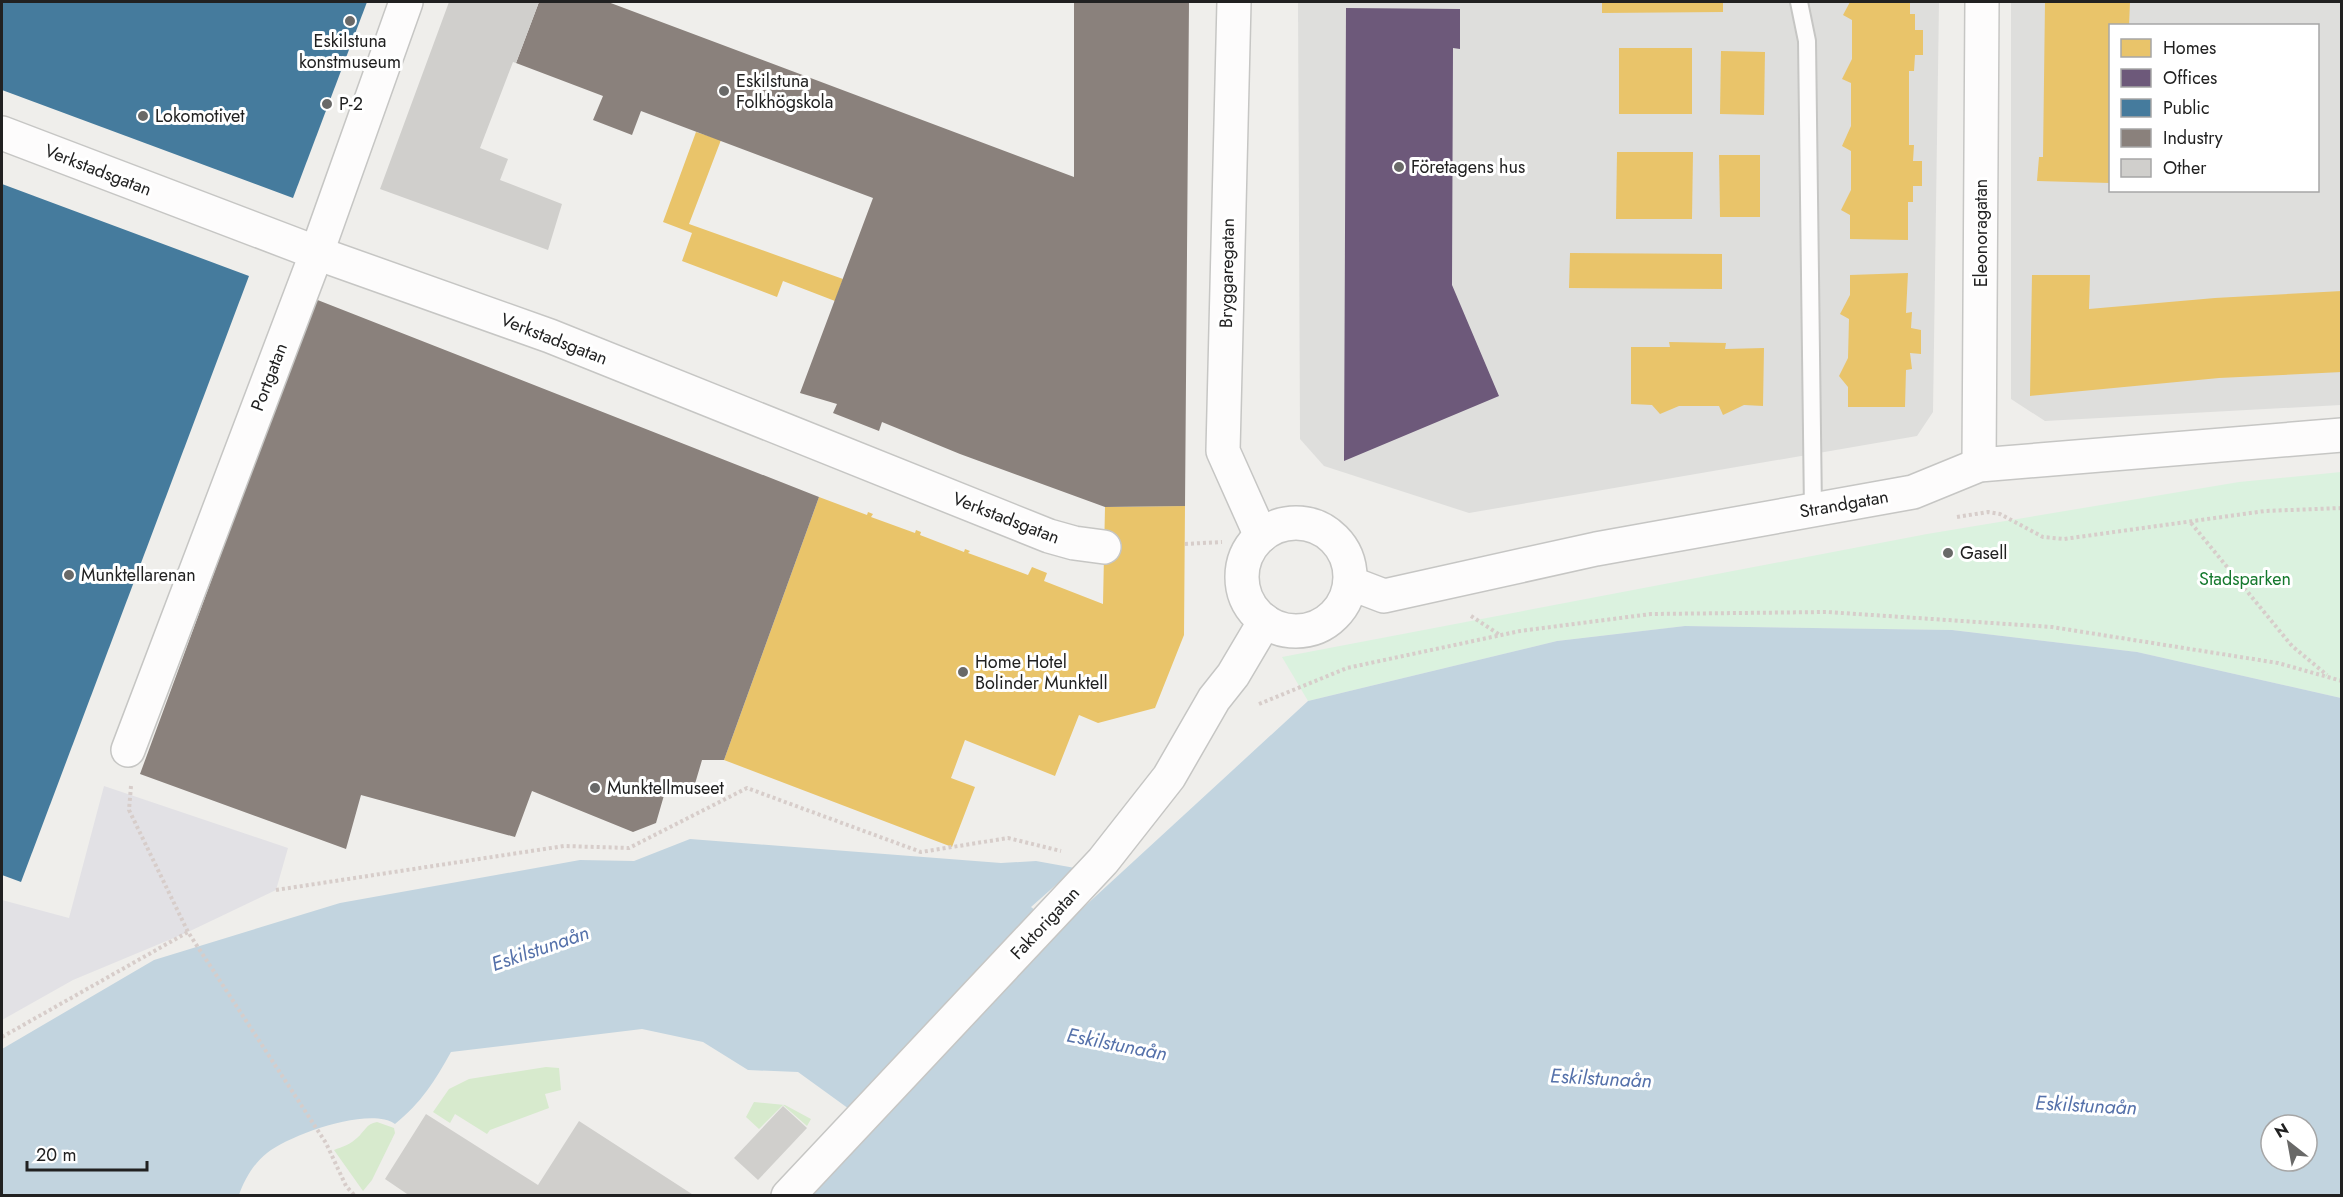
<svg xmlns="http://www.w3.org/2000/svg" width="2343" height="1197" viewBox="0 0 2343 1197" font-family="Jost,sans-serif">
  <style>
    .residential { fill: #dededc; fill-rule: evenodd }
    .grass { fill: #d7eacd }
    .park { fill: #dbf2df }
    .plaza { fill: #e2e1e5 }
    .water { fill: #c2d4df; fill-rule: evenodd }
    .homes { fill: #e9c46a }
    .offices { fill: #6d597a }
    .public { fill: #457b9d }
    .industry { fill: #8a817c }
    .building { fill: #d0cfcc }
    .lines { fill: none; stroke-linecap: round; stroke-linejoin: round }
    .lane-casing { stroke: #c6c6c4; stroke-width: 20 }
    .street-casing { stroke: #c6c6c4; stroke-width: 36 }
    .path { stroke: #d7cdca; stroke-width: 4; stroke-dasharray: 3 3; stroke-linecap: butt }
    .lane { stroke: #fdfcfc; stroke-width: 16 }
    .street { stroke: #fdfcfc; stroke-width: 33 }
    .poi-dot { fill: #696968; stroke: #fff; stroke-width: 2 }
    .labels { text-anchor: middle; stroke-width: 6; stroke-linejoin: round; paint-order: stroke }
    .poi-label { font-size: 18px; fill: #212121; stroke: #fff; text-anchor: start }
    .street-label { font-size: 18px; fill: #212121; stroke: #fff }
    .park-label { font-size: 18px; fill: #16792e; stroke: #fff }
    .water-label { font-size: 20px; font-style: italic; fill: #5571aa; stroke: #fff }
  </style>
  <rect width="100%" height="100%" fill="#efeeeb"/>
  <g class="residential">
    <path d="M1298,2H1939L1933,412L1917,436L1469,513L1324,466L1300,439Z"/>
    <path d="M2011,2H2341V405L2045,421L2011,399ZM2110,26H2318V190H2110Z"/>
  </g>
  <g class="grass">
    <path d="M546,1067L559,1068L561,1090L545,1094L549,1108L490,1130L487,1134L455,1114L450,1123L433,1112L449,1089L469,1079Z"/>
    <path d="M754,1102L785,1105L811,1119L807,1126L783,1105L759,1129L746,1117Z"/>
    <path d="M377,1122L394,1128L395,1133L372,1180L363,1191L334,1150C342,1147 351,1144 357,1138C365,1131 366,1124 377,1122Z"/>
  </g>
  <path class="park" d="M2341,472V698L2137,652L1952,630L1685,626L1557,641L1308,701L1282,657L1927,534L2239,482Z"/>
  <path class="plaza" d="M104,786L288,848L276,890L188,932L73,980L2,1020V900L69,918Z"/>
  <path class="water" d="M1685,626L1952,630L2137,652L2341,698V1195H808L874,1127L798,1072L748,1070L703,1042L642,1029L451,1052C435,1081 421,1103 395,1124C369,1106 290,1135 267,1153C254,1163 244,1180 239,1195H2V1049L154,960L340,903L580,860L634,861L690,839L1001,863L1036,861L1075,868L1031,907L1060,929L1308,701L1557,641ZM2271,1125H2307V1161H2271Z"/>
  <g class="homes">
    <path d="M1602,2H1723V12L1602,13Z"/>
    <path d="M1850,2H1910V14H1915V30H1923V55H1915L1914,71H1909V145H1914L1913,161H1922V186H1913V202H1908V240L1850,239V215L1841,210L1851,190V151L1842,146L1851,126V83L1842,79L1852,59V20L1843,15Z"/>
    <path d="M2045,2H2130L2129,26H2110V183L2037,181L2039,157H2043Z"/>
    <rect x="1619" y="48" width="73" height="66"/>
    <path d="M1721,51L1765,52L1764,115L1720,114Z"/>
    <path d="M696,132L721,140L689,224L843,279L835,301L783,281L777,297L682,261L692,233L663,222Z"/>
    <path d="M1617,152H1693L1692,219H1616Z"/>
    <path d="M1719,155H1760V217H1720Z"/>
    <path d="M1570,253L1722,254V289L1569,288Z"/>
    <path d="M1908,273L1906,313L1912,312L1911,328L1921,330V354L1910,353L1912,369L1906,370L1905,407H1848V387L1839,376L1848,358L1849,319L1840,314L1850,295V275Z"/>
    <path d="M2032,275H2090L2089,309L2215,298L2342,291V372L2219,378L2030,396Z"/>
    <path d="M1669,342L1726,343L1725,349L1764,348L1763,406L1744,405L1723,415L1719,406H1679L1660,414L1652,405L1631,404V347H1670Z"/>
    <path d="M819,497L867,515L868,512L873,514L871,517L915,533L916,530L921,532L920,535L964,552L965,549L970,551L968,553L1028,575L1032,567L1047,573L1044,581L1103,604L1105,507L1185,506L1184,635L1155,708L1098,723L1079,715L1055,776L965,740L951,778L975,787L952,847L724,760Z"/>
  </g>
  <path class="offices" d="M1346,8L1460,9V49L1453,48L1452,285L1499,396L1344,461Z"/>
  <g class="public">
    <path d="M2,2H367L293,198L2,90Z"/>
    <path d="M2,184L249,276L21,882L2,875Z"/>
  </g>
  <g class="industry">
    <path d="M539,2H608L1074,177V2H1189L1185,506L1105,507L960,454L882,422L879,431L833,413L837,404L800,393L873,198L641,111L632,135L593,120L603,96L516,63Z"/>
    <path d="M315,299L819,497L724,760H702L692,794L667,785L656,823L633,832L532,791L515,837L361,795L346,849L140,774Z"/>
  </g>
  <g class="building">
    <path d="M449,2H539L516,63L513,62L480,148L508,159L500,180L562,204L548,250L380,189Z"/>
    <path d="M783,1106L807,1128L758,1180L734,1158Z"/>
    <path d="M426,1114L538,1185L579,1121L695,1196H410L385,1179Z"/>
  </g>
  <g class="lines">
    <defs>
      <path id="lane" d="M1799,2L1807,41L1813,510"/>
      <g id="street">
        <path d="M1234,2L1223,451L1261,536"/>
        <path d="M2,133L325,256L550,336L1049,536L1074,543L1104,547"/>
        <path d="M1979,465L1982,2"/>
        <circle cx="1296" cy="577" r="54"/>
        <path d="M1350,583L1384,596L1596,549L1913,492L1979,465L2342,435"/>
        <path d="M128,750L317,252L406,2"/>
        <path d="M788,1196L1103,861L1169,777L1214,699L1233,675L1265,621"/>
      </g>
    </defs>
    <use href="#lane" class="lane-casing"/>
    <use href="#street" class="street-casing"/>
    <g class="path">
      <path d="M1957,517L1988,512L2000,514L2043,537L2064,539L2265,511L2342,508"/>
      <path d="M2191,523L2292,646L2327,675"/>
      <path d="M1185,544L1222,542"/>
      <path d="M1471,616L1500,635"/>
      <path d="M1259,704L1347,668L1520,631L1651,614L1827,612L2052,627L2278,663L2342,681"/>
      <path d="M131,786L129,810L188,932L326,1143L346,1186L355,1196"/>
      <path d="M276,890L564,846L629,848L747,788L921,852L1008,838L1061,851"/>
      <path d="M2,1037L188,932"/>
    </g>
    <use href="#lane" class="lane"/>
    <use href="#street" class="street"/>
  </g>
  <g class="poi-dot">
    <circle cx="350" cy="21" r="6"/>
    <circle cx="724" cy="91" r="6"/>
    <circle cx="327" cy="104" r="6"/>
    <circle cx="143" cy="116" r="6"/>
    <circle cx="1399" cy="167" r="6"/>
    <circle cx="1948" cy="553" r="6"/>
    <circle cx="69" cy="575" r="6"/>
    <circle cx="963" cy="672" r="6"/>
    <circle cx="595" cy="788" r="6"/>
  </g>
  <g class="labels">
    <g class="poi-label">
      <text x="350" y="47" text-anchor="middle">Eskilstuna<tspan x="350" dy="21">konstmuseum</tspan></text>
      <text x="736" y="87">Eskilstuna<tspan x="736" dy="21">Folkhögskola</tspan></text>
      <text x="339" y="110">P-2</text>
      <text x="155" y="122">Lokomotivet</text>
      <text x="1411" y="173">Företagens hus</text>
      <text x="1960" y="559">Gasell</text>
      <text x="81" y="581">Munktellarenan</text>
      <text x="975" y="668">Home Hotel<tspan x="975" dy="21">Bolinder Munktell</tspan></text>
      <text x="607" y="794">Munktellmuseet</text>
    </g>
    <g class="street-label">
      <text transform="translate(98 170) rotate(21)" y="6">Verkstadsgatan</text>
      <text transform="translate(1981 233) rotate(-90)" y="6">Eleonoragatan</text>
      <text transform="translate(1227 273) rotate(-89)" y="6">Bryggaregatan</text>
      <text transform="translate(554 339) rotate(21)" y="6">Verkstadsgatan</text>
      <text transform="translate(269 377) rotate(-69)" y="6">Portgatan</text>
      <text transform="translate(1844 504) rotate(-10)" y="6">Strandgatan</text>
      <text transform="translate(1006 518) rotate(21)" y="6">Verkstadsgatan</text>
      <text transform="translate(1045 923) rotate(-47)" y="6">Faktorigatan</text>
    </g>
    <g class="park-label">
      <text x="2245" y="585">Stadsparken</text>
    </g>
    <g class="water-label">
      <text transform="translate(540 948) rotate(-19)" y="7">Eskilstunaån</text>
      <text transform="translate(1117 1044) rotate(11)" y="7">Eskilstunaån</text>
      <text transform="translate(1601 1078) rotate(3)" y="7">Eskilstunaån</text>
      <text transform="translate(2086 1105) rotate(3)" y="7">Eskilstunaån</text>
    </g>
  </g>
  <rect width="2343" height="1197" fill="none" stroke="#212121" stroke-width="6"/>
  <rect x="2109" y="24" width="210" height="168" fill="#ffffff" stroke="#a6a6a6" stroke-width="1.5"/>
  <rect x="2121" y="39" width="30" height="18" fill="#e9c46a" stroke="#a6a6a6" stroke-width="1.5"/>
  <text x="2163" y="54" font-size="18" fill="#212121">Homes</text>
  <rect x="2121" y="69" width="30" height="18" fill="#6d597a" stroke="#a6a6a6" stroke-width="1.5"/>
  <text x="2163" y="84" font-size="18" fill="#212121">Offices</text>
  <rect x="2121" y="99" width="30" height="18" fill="#457b9d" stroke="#a6a6a6" stroke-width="1.5"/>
  <text x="2163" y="114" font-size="18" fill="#212121">Public</text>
  <rect x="2121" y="129" width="30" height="18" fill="#8a817c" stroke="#a6a6a6" stroke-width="1.5"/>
  <text x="2163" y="144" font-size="18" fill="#212121">Industry</text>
  <rect x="2121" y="159" width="30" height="18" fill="#d0cfcc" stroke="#a6a6a6" stroke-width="1.5"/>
  <text x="2163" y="174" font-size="18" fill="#212121">Other</text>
  <g transform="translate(2289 1143) rotate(329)"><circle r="28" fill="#ffffff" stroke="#a6a6a6" stroke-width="1.5"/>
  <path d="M0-4.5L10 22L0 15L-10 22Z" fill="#696968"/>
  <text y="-9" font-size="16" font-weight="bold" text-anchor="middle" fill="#212121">N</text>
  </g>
  <path d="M27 1161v9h120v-9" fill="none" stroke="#212121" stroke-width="3"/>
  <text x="36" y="1161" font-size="18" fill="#212121" stroke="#ffffff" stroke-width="4.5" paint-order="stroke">20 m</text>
</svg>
